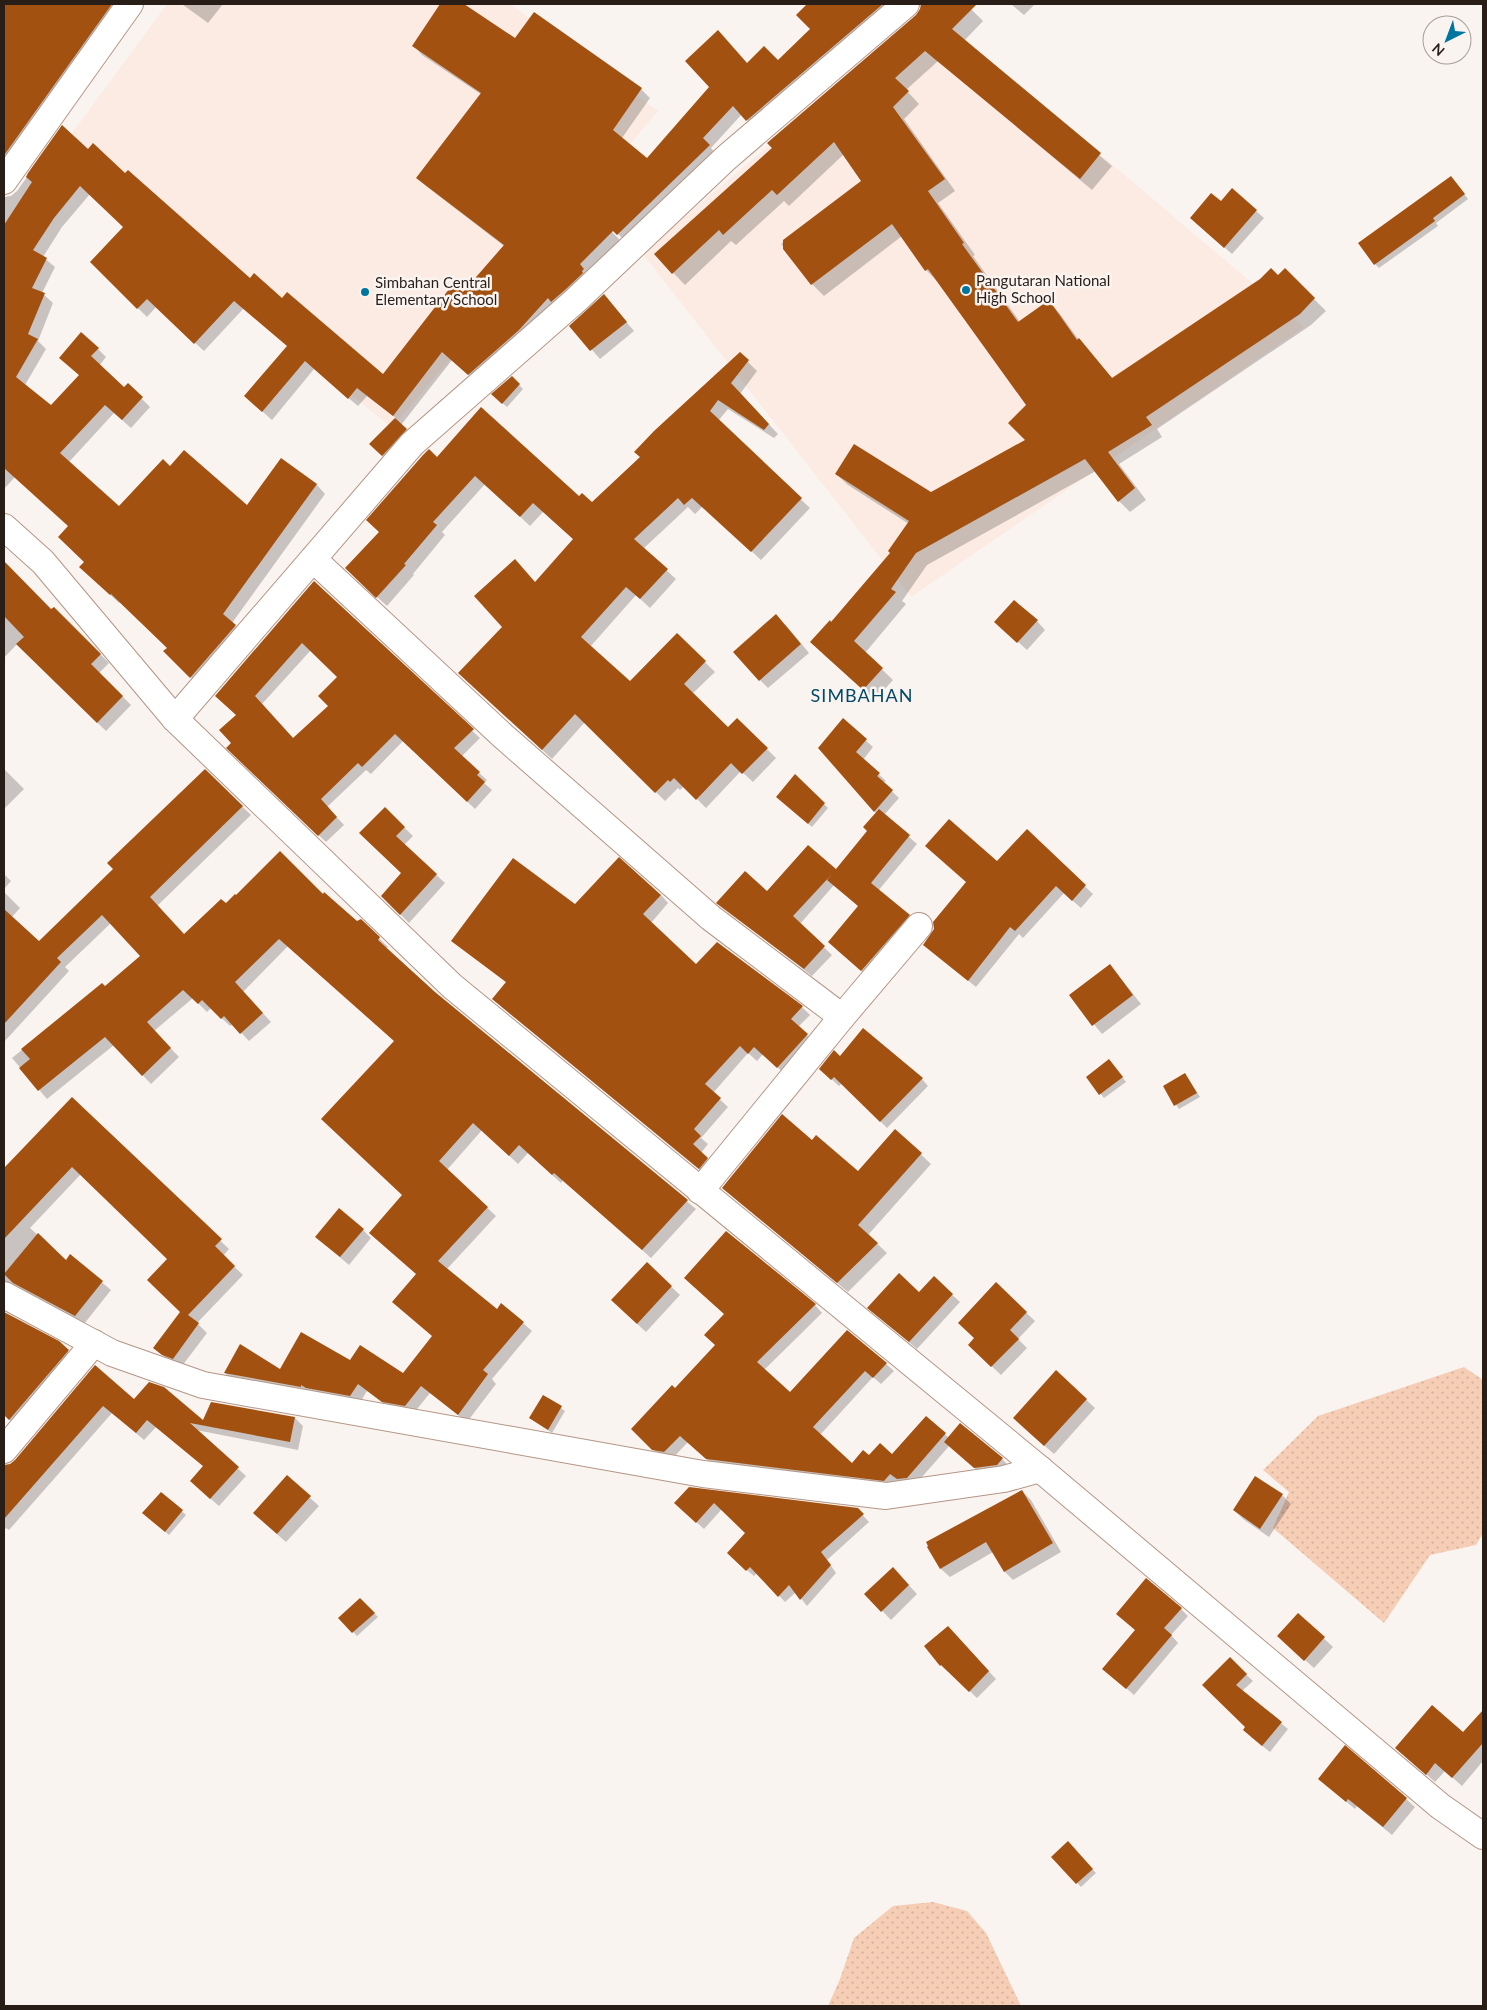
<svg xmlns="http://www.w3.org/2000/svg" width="1487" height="2010" viewBox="0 0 1487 2010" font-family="Lato,sans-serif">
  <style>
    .built { fill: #fbebe3 }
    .grass { fill: url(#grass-dots) }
    .shadow { fill: #0003; fill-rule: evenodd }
    .building { fill: #a35110; fill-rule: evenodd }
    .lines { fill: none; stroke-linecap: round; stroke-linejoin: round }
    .minor-casing { stroke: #b39686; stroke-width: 28 }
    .minor { stroke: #fff; stroke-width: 26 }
    .poi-dot { fill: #00759e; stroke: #faf4f1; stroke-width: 2 }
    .labels { text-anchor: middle; stroke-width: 5; stroke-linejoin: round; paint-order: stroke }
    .poi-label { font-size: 15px; fill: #281d17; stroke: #faf4f1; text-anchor: start }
    .quarter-label { font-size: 18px; letter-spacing: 1px; fill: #004a67; stroke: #faf4f1 }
  </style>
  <defs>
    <pattern id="grass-dots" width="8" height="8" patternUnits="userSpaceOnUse" patternTransform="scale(1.25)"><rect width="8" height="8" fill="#f6cdb5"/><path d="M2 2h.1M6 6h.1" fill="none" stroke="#d3b09b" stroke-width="1.8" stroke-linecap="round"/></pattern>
  </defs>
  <rect width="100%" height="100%" fill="#faf4f1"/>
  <g class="built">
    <path d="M167,4H510L658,111L392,428L56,155Z"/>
    <path d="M925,6L1304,327L911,597L642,253L864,65Z"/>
  </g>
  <g class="grass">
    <path d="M1464,1367L1483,1380V1533L1476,1545L1430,1555L1384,1623L1273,1528L1289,1492L1263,1470L1318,1416Z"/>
    <path d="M933,1902L967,1911L986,1933L1021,2006H828L840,1979L854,1938L893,1906Z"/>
  </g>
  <g class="shadow">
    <path d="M4,4H127L4,176Z"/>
    <path d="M182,4H223L208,23Z"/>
    <path d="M442,4H462L515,40L534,14L641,89L650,98L622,138L647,159L748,65L778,62L811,29L797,15L808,4H902L756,129L742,114L711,148L717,155L627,243L614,230L612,232L621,241L478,382L452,360L401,425L410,434L386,459L371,444L396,418L367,396L358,406L314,369L272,420L255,405L288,346L244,308L204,351L156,307L147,317L91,262L125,227L90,194L62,227L43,257L55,267L42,293L53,303L38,341L46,349L25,385L51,407L80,376L69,366L98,349L106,357L99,366L124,389L128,385L150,407L131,428L114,413L69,462L119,508L170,468L247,506L281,460L317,485L325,494L232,623L244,635L200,686L165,651L168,648L120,602L119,603L90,576L86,562L70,526L15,477L4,489V197L11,196L17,191L63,127L88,150L125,175L250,279L282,300L383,376L463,294L504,246L426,186L417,178L482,95L422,55L414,46Z"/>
    <path d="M931,4H966L983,21L964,41L1112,166L1092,190L938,61L906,90L919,104L904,119L955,191L938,203L975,255L973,256L1020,322L1049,302L1060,314L1081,343L1113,379L1278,277L1285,270L1326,311L1311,325L1157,429L1162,437L1119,464L1146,500L1130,512L1119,501L1096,471L927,565L902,601L906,604L865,653L893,680L875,700L823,654L832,623L891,553L909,524L848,485L836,474L931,493L1027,440V405L937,281L926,270L902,236L824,296L812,284L781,244L863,181L844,154L789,206L784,201L736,245L731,241L685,285L655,254Z"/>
    <path d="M1011,4H1035L1024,15Z"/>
    <path d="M1455,182L1468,199L1436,223L1438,226L1379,268L1375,264Z"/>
    <path d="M1221,203L1256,211L1264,218L1232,254L1199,225Z"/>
    <path d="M612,305L634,331L600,359L571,326Z"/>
    <path d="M740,354L757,371L740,394L778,434L774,438L728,409L718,421L810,508L761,560L703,506L695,514L688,507L643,549L676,579L650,608L636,595L590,647L630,683L677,635L715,672L692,694L728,729L737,720L776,758L753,782L741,771L706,808L684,786L680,790L678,788L665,801L585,722L552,759L469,682L503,627L574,540L543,512L530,526L485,484L442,532L445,535L413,574L414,575L387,606L356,578L380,532L437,459L579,498L592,504L641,457Z"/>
    <path d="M512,378L523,389L507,407L497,398Z"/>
    <path d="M4,564L51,611L54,608L109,663L99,673L131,705L106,731L17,644L4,658Z"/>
    <path d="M314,582L480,738L461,757L487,780L484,783L492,790L475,809L403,741L371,774L366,770L327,807L344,825L326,842L228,748L233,743L237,715ZM311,650L338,677L329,706L294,739L262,704Z"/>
    <path d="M1037,621L1045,630L1027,650L1005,630Z"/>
    <path d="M785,624L809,653L768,688L760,680Z"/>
    <path d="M843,720L873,747L863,760L886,781L883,783L899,798L884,815L917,844L878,891L916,923L870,978L837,950L863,910L834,885L800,924L832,955L812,976L718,903L768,893L836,870L869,831L877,814L819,748Z"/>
    <path d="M4,769L24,789L4,809Z"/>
    <path d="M205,770L251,815L157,906L184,935L226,905L323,895L357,923L360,920L388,947L386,949L434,993L696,1209L651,1258L563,1180L561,1183L528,1153L518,1164L482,1130L447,1170L496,1216L447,1269L497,1310L523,1323L532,1331L492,1379L496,1384L467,1422L430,1393L413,1414L392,1410L367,1391L359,1404L234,1382L225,1373L240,1346L281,1371L351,1362L403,1374L433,1337L417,1274L404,1196L396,1042L288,946L243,992L271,1022L249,1041L233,1024L230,1026L211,1008L207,1012L193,998L154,1031L179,1057L151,1084L114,1045L47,1099L12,1058L102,985L105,988L142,956L111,923L65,967L69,971L4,1042V892L20,908L11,918L39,943L114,869Z"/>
    <path d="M795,776L828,808L812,827L782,801Z"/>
    <path d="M385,809L413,836L404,845L445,883L409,923L382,896L403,874Z"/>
    <path d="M998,862L1075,877L1093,894L1081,908L1064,893L1023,938L1019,934L976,987L924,945Z"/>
    <path d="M4,874L11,881L4,889Z"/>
    <path d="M661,895L668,903L651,923L696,965L802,1007L810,1015L798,1027L815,1043L786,1075L763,1054L757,1061L748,1053L713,1093L728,1107L701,1138L708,1144L701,1153L715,1166L707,1176L502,1007L494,999L507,983L453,941L575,906Z"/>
    <path d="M1110,965L1141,1004L1102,1034L1070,995Z"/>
    <path d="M840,1057L922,1079L928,1086L887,1128L842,1083L839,1086L828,1076Z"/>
    <path d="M1113,1065L1126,1082L1104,1098L1087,1077Z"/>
    <path d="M1185,1074L1200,1097L1179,1109L1164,1086Z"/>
    <path d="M72,1099L229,1249L223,1256L243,1275L197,1323L207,1333L182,1366L172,1363L155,1348L181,1312L169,1259L81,1174L30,1228L66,1261L70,1256L111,1290L84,1324L4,1291V1170Z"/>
    <path d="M896,1131L931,1164L868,1235L887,1253L848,1292L723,1188L812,1141L858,1173Z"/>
    <path d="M363,1230L371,1238L349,1265L316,1237Z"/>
    <path d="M647,1264L680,1295L646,1332L621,1309Z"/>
    <path d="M934,1278L960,1302L917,1349L877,1315L919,1293Z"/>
    <path d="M996,1284L1035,1321L1018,1339L1027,1348L1001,1375L969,1345L976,1338Z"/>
    <path d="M815,1305L822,1313L764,1370L791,1393L886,1364L894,1371L881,1384L873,1377L820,1435L852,1465L869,1457L893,1456L927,1417L949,1438L1002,1459L1009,1466L982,1475L950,1445L915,1485L906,1486L899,1480L892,1488L715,1467L688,1442L672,1459L661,1457L633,1429L675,1390Z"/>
    <path d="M4,1313L58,1342L76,1359L19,1428L4,1415Z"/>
    <path d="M95,1367L134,1401L204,1422L295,1418L303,1426L298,1450L196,1430L246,1476L219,1506L199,1489L204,1467L156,1427L144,1440L112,1413L9,1530L6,1528L4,1531V1466L9,1465L16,1461Z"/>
    <path d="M1056,1372L1095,1408L1054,1454L1023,1427Z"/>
    <path d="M544,1396L565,1411L552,1433L530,1418Z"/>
    <path d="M287,1477L319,1506L286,1542L263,1522Z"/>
    <path d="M1256,1478L1282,1495L1291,1504L1269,1537L1243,1519L1234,1510Z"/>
    <path d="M689,1488L857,1509L869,1522L827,1560L836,1573L807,1606L796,1592L785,1602L757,1573L754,1576L735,1560L746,1533L722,1509L704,1529L682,1509Z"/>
    <path d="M1022,1491L1031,1500L1061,1552L1013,1580L1005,1572L993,1552L950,1577L941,1569L928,1547L927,1542Z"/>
    <path d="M161,1493L186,1515L169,1535L148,1517Z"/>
    <path d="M901,1577L917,1594L891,1620L866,1594Z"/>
    <path d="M360,1599L378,1617L357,1636L340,1618Z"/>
    <path d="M1181,1609L1188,1616L1171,1635L1178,1643L1134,1695L1111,1675Z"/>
    <path d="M1299,1615L1333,1647L1314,1668L1288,1645Z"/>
    <path d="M955,1635L996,1679L977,1698L949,1671L948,1672L941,1665Z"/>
    <path d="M1230,1659L1253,1681L1242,1691L1288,1729L1270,1752L1251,1737L1247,1727L1204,1685Z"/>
    <path d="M1483,1712V1761L1462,1786L1445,1771L1435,1782L1397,1748L1463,1734Z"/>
    <path d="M1319,1779L1406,1799L1415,1807L1392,1835L1357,1806L1355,1809Z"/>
    <path d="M1068,1843L1096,1873L1081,1887L1053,1857Z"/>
  </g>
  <g class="building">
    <path d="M4,4H112L5,154L4,152Z"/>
    <path d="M440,4H464L515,38L534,12L642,88L613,130L647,158L709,87L685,61L718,30L747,63L764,46L778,60L810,29L796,15L807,4H883L746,121L733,106L703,138L710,145L617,235L613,231L580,264L584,269L582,271L583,273L566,289L551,302L548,298L519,330L468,375L442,352L393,416L357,388L348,399L305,361L262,412L244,396L287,346L234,301L194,344L147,299L137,309L90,262L123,227L80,186L54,218L33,250L47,258L32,288L45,293L28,334L38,339L16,377L51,405L79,375L59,358L81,332L99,348L91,356L124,387L128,383L143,397L122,420L105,405L60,453L119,506L163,459L170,466L184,450L247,505L281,458L317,484L223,614L236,625L190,678L163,651L167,648L111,594L110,595L79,567L84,562L58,537L68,526L4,468V225L32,182L26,177L28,173L62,125L88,149L93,143L125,173L128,170L250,278L254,273L282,298L287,292L383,374L453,284L463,292L504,245L416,178L481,93L412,46Z"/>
    <path d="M921,4H977L952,29L1101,153L1080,179L925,51L895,78L909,91L893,107L945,179L928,191L964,243L962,244L1018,322L1049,300L1077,340L1079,338L1112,378L1260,279L1271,268L1278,275L1285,268L1315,298L1300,314L1146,417L1152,425L1108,452L1135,488L1118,502L1085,459L916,553L891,589L896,592L854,641L883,668L863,690L810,642L830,620L831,622L890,553L888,551L909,521L835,474L854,444L931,492L1025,440L1008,423L1026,405L928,269L925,271L892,224L811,285L783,249V240L861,181L834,142L777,195L772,190L723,235L719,230L672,274L654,254L772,148L767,143L916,15L920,9Z"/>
    <path d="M1451,176L1465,194L1433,218L1435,221L1374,265L1358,243Z"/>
    <path d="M1232,188L1257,210L1224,248L1190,218L1211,193L1221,201Z"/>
    <path d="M604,294L627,322L590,351L569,326Z"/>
    <path d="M740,352L749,360L731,383L769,424L764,430L718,400L710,411L802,498L751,552L692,498L684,505L678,498L634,539L668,569L640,599L626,587L581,637L630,681L677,633L706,661L684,684L728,727L737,718L768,748L742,774L731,763L696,800L674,778L670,782L668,780L655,793L575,714L542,750L458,673L502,627L474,596L515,559L535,582L573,539L533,503L520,517L475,476L433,522L437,525L404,564L406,565L376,598L345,568L379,532L366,520L423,455L429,449L437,457L481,407L579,496L582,493L592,502L640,457L634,452L654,431Z"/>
    <path d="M512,376L520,384L502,404L491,394Z"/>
    <path d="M395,418L407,429L382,456L369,444Z"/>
    <path d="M4,561L51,609L54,607L101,654L91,664L123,696L97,723L16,644L24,637L4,616Z"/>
    <path d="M314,581L474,729L454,748L480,772L477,775L485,782L467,802L395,734L362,767L358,763L321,799L337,817L318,836L226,748L231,743L219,730L236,715L215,696ZM302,643L337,677L318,696L328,706L293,738L255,696Z"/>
    <path d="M1014,600L1038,620L1017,643L994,622Z"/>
    <path d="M776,614L801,644L759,681L733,652Z"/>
    <path d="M843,718L867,739L856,752L880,773L877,776L893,790L874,812L818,748Z"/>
    <path d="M205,769L243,806L150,897L184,934L221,899L226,903L235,894L236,895L280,851L323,894L324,892L357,921L361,919L380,937L378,940L435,992L688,1200L642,1250L554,1173L552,1175L519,1145L509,1156L473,1123L439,1161L488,1207L438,1261L497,1309L501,1303L524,1322L483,1370L488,1374L458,1415L421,1386L405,1406L382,1402L358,1384L350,1396L306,1388L301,1385V1387L224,1373L240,1344L280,1369L301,1332L350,1360L360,1345L403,1373L432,1336L392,1302L416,1274L369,1233L402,1195L321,1119L394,1041L279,939L235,982L263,1013L240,1034L224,1016L221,1019L202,1000L198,1004L183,990L147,1022L171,1048L142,1076L105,1037L38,1091L19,1068L30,1059L21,1049L102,983L105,986L140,956L102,915L57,958L61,962L4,1024V909L39,941L113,869L107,863Z"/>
    <path d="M795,774L825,803L808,824L776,797Z"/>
    <path d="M385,807L405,827L396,836L437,874L400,915L381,896L401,873L359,833Z"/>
    <path d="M879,809L910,835L871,883L910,915L861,971L828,942L858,906L827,880L832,874L793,916L825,946L804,969L716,903L745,871L767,891L808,845L836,869L867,831L863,827Z"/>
    <path d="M949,819L997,861L1027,829L1086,885L1072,901L1056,886L1015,931L1010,927L968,981L923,945L934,929L933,922L966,882L925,846Z"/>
    <path d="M619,857L661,895L643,914L696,964L717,942L803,1006L791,1019L808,1034L777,1068L754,1047L748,1054L740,1046L705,1084L721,1098L694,1129L701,1136L693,1144L708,1158L699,1169L492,999L506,982L451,941L513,858L575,904Z"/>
    <path d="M1110,964L1133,995L1092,1026L1069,995Z"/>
    <path d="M863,1028L923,1078L880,1122L834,1077L831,1080L819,1069L834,1050L840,1056Z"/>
    <path d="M1109,1059L1123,1077L1099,1095L1086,1077Z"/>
    <path d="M1185,1073L1197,1093L1174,1106L1163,1086Z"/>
    <path d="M72,1097L222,1239L215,1246L235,1266L188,1315L199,1323L173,1359L162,1355L153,1348L180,1312L147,1280L167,1259L72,1167L4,1239V1168Z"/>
    <path d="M782,1114L812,1140L816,1135L858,1171L895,1129L922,1153L858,1225L878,1243L837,1283L722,1188Z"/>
    <path d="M339,1208L364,1229L340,1257L315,1237Z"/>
    <path d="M726,1231L816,1304L757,1362L790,1392L847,1330L887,1363L873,1378L865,1371L813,1427L852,1463L863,1450L869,1455L880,1443L892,1454L926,1416L946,1433L907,1478L897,1479L890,1474L884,1481L706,1459L680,1436L664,1452L652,1450L631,1429L672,1385L675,1388L715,1345L704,1335L724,1314L684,1278Z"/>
    <path d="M38,1233L66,1260L70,1254L103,1281L75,1316L13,1283L4,1274Z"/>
    <path d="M647,1262L672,1286L637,1324L611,1300Z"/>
    <path d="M899,1273L919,1292L934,1276L953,1294L909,1342L867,1308Z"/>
    <path d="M996,1282L1027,1312L1010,1330L1019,1339L991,1367L968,1345L974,1338L958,1323Z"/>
    <path d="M4,1312L59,1341L69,1350L9,1420L4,1415Z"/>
    <path d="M95,1365L134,1399L149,1382L164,1387L203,1420L211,1402L295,1417L290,1442L190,1423L239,1467L210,1499L190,1481L203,1466L147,1420L136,1433L103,1406L4,1519V1465L10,1464L15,1460Z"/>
    <path d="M1056,1370L1087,1399L1044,1446L1013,1418Z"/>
    <path d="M543,1395L562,1406L548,1430L529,1418Z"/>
    <path d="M960,1423L1003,1458L997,1465L974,1468L944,1442Z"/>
    <path d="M287,1475L311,1496L277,1534L253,1513Z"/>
    <path d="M1255,1476L1283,1494L1260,1529L1233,1510Z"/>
    <path d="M689,1487L858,1508L864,1514L821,1552L831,1565L800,1600L789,1585L778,1597L750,1567L746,1571L727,1553L745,1533L714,1503L696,1523L674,1503Z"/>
    <path d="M1022,1490L1053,1543L1004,1572L986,1542L940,1569L927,1547L928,1546L926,1542Z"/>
    <path d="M161,1492L183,1510L165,1532L142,1513Z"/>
    <path d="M893,1567L909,1585L881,1612L864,1594Z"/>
    <path d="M1146,1578L1182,1608L1164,1628L1172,1635L1126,1689L1102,1669L1135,1630L1116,1614Z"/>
    <path d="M360,1598L375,1613L352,1633L338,1618Z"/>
    <path d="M1298,1613L1325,1637L1304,1661L1277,1636Z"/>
    <path d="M948,1626L989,1671L969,1692L941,1665L940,1666L924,1646Z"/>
    <path d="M1230,1657L1247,1674L1236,1685L1282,1722L1262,1746L1243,1730L1245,1727L1202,1685Z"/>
    <path d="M1432,1705L1463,1732L1483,1710V1743L1452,1778L1435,1763L1426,1775L1395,1748Z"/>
    <path d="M1345,1745L1407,1798L1383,1827L1348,1799L1346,1802L1318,1779Z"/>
    <path d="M1068,1841L1093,1869L1076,1884L1051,1857Z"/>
  </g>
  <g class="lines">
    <defs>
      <g id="minor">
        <path d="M4,181L130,4"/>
        <path d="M4,527L43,562L175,719L452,986L1040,1469L1440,1806L1483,1836"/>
        <path d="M313,559L503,736L711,918L842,1017"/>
        <path d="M175,719L412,444L576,300L726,158L906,4"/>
        <path d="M700,1191L842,1017L919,926"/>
        <path d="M4,1295L112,1353L203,1385L703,1474L886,1496L1004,1479L1040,1469"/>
        <path d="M4,1450L94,1343"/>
      </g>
    </defs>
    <use href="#minor" class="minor-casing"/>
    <use href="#minor" class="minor"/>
  </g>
  <g class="poi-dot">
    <circle cx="966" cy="290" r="5"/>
    <circle cx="365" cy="292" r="5"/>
  </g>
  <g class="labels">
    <g class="poi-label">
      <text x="976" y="286">Pangutaran National<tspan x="976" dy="17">High School</tspan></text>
      <text x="375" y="288">Simbahan Central<tspan x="375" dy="17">Elementary School</tspan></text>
    </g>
    <g class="quarter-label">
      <text x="862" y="702">SIMBAHAN</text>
    </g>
  </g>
  <rect width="1487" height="2010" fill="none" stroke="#281d17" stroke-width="10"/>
  <g transform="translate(1447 40) rotate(222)"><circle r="24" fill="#faf4f1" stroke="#a69e9a"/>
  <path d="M0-4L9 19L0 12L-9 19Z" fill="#00759e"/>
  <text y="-8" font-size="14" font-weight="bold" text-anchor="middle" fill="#281d17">N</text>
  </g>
</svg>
